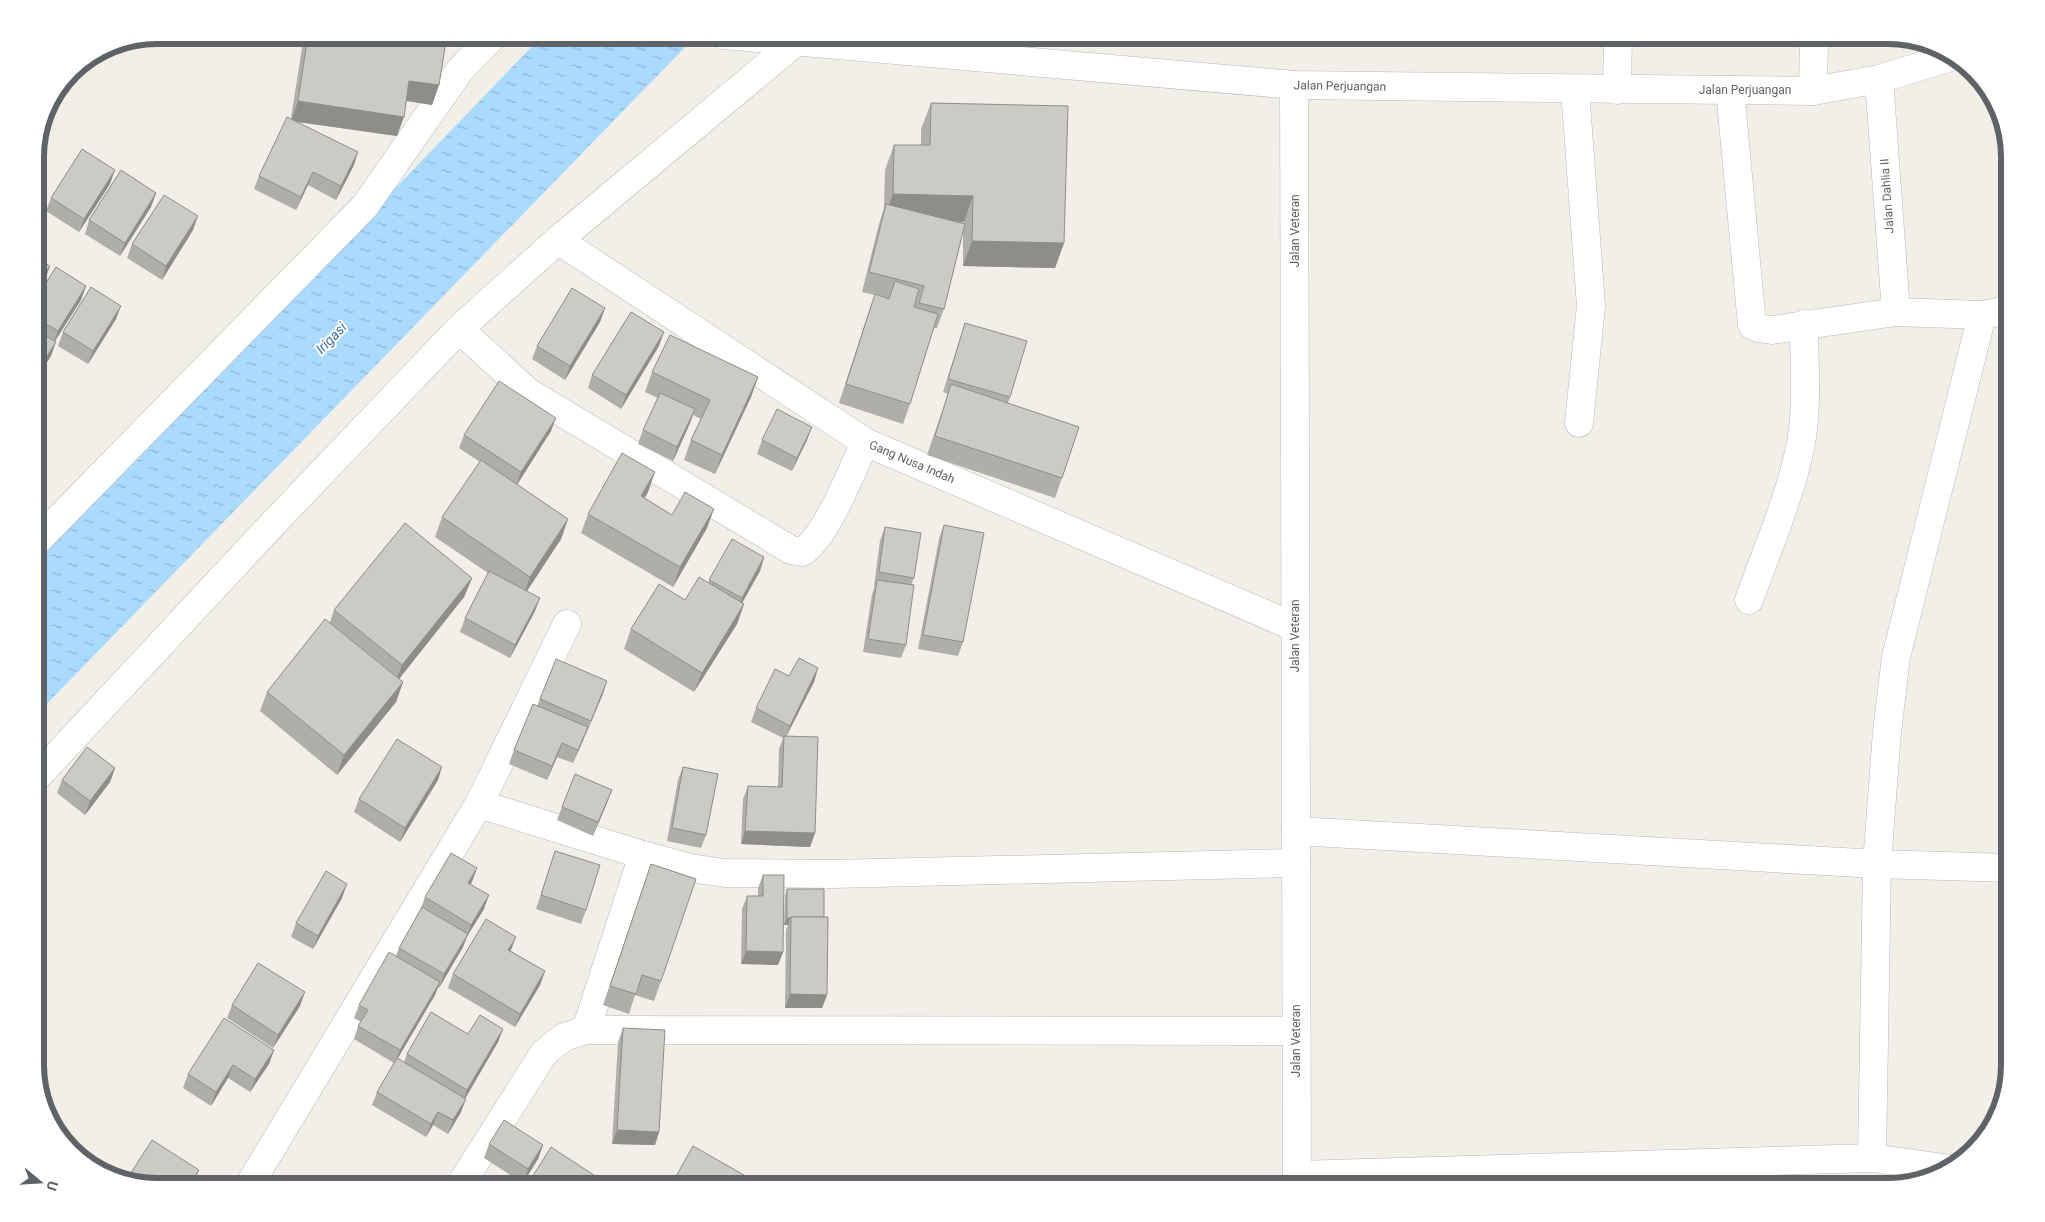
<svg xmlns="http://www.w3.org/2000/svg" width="2045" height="1222" viewBox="0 0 2045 1222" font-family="Roboto,sans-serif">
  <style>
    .water { fill: url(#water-ripples) }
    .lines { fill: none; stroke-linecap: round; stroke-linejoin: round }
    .street-casing { stroke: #b5b8bc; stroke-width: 29 }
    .secondary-casing { stroke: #b6babf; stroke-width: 29 }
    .street { stroke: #fff; stroke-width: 28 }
    .secondary { stroke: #fff; stroke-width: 28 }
    .wall { fill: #afaea9; fill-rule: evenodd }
    .shaded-wall { fill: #8f8d8a }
    .building { fill: #cccac5; stroke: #8f8d8a }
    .labels { text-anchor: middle; stroke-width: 4; stroke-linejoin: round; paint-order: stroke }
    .street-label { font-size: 12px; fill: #5f6368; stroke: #fff }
    .water-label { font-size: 14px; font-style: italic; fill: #4174aa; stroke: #fff }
    .rim { fill: none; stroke: #5f6368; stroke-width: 6 }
  </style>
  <defs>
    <pattern id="water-ripples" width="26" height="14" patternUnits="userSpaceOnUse" patternTransform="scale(1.25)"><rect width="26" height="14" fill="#aadaff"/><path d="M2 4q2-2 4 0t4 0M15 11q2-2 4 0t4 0" fill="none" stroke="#8eb4d2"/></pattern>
  </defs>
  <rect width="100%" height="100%" fill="#f1efe8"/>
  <path class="water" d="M543,35H697L35,716V562Z"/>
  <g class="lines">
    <defs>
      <g id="street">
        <path d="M1879,79L1896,312"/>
        <path d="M1575,89L1591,306L1579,423"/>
        <path d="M1617,90L1618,35"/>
        <path d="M1730,90L1752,325L1758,328L1772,330L1896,312L1982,315L1896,657L1887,732L1877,864L1872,1158"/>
        <path d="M1813,91L1814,35"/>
        <path d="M558,240L865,442L1295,627"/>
        <path d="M1982,315L2010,310"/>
        <path d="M459,329L528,392L791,550L802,552C827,536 852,470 865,442"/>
        <path d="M35,543L365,206L460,70L494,35"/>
        <path d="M1749,600C1767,550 1791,495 1801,443C1808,404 1804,363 1804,324"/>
        <path d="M35,779L268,529L459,329L558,240L798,40"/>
        <path d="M479,804L643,855L690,868L725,873L832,874L1296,863"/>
        <path d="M1296,831L1877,864L2010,868"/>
        <path d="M586,1030L643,855"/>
        <path d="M1297,1175L1872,1158L1951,1169"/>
        <path d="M248,1187L479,804L567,624"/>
        <path d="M459,1187L544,1053L564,1037L586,1030L1296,1031"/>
      </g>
      <g id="secondary">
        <path d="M724,35L1294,85L1813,91L1879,79L1954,56"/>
        <path d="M1294,85L1297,1187"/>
      </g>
    </defs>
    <use href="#street" class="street-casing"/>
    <use href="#secondary" class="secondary-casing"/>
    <use href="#street" class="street"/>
    <use href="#secondary" class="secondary"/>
  </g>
  <g class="wall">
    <path d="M304,35H447L439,85L432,105L406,101L397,136L298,122L354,165L336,200L308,185L296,210L254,189L259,176L291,118Z"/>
    <path d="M931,103L1064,243L1055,268L963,266V229L944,309L937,328H934L910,404L903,424L839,403L868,314L875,295L862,292L879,224L884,208L885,170L894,145H921V129ZM955,221L964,222V223Z"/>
    <path d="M110,184L79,232L46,211L51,198Z"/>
    <path d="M156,193L151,207L120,256L85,234L89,220Z"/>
    <path d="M193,230L162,280L127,258L132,244Z"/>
    <path d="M86,286L81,300L55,341L51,356L35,381V300Z"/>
    <path d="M605,308L600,322L565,380L532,359L537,346Z"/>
    <path d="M116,319L88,364L58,346L63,332Z"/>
    <path d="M965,323L1010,397L1008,403L1062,478L1055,498L927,455L948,394L943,392Z"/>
    <path d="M659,346L621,409L588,388L592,375Z"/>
    <path d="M652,372L758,377L751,397L715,474L684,460L691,440L701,419L693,415L690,423L673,461L638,444L643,430L658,398L645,392Z"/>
    <path d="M551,431L517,485L568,519L561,539L527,591L535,611L510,658L460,632L465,618L488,573L435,537L442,517L480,462L459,448L464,435Z"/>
    <path d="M762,440H807L792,471L757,454Z"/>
    <path d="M648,492L644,498L672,515L707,528L673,587L581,533L588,514Z"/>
    <path d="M944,525L963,642L958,656L918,649L939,539Z"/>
    <path d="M885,527L914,578L911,585L906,645L901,658L863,652L872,594L875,586H874L880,541Z"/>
    <path d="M764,557L760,571L742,603L744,604L737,624L694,692L624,649L631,629L685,600L709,582V580Z"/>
    <path d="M472,578L464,597L399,679L403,682L396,702L337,775L260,711L267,692L330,622L334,610Z"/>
    <path d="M818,668L814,682L786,736L815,833L810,847L741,844L743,799L748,786L778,787L779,749L783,738L751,722L756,708L789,676Z"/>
    <path d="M607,681L586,734H585L573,763L557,757L547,780L509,764L514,750L537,706L540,699Z"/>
    <path d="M683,767L706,835L701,848L667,841L678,780Z"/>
    <path d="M115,768L110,782L85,815L57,793L62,780Z"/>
    <path d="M438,780L400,842L354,812L359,799Z"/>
    <path d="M612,790L593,836L557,820L562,807Z"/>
    <path d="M555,851L586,910L581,924L536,909Z"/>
    <path d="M651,864L661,981L654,1001L635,995L629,1014L603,1005Z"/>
    <path d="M477,868L470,884L484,909L466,938L463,947L439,988L438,987L435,995L398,1058L404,1062L407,1054L468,1034L503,1029L498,1042L465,1098L461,1112L448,1134L433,1125L426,1137L372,1105L377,1092L394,1063L354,1039L358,1026L361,1022L354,1018L359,1005L396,956L399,948L420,911L425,897Z"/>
    <path d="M763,875L783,952L778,965L741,964L742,909L747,896H758V888Z"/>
    <path d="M787,889L824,917L827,995L822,1008H785L786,930L788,925H784L785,896Z"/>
    <path d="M342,898L313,949L291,937L296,923Z"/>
    <path d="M511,951L545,971L540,985L515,1027L448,988L453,974Z"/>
    <path d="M232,1005L300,1006L273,1048L227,1018Z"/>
    <path d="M623,1028L659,1132L655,1145L612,1144L618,1042Z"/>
    <path d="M274,1050L269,1064L250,1092L228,1078L211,1106L183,1088L188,1074Z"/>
    <path d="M489,1144L543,1145L538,1159L523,1183L484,1158Z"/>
  </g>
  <g class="shaded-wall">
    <path d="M409,81L439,85L432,105L402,100Z"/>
    <path d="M298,101L404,117L397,136L291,121Z"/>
    <path d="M358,152L354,165L336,200L341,186Z"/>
    <path d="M115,170L110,184L79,232L84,219Z"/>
    <path d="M313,172L308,185L296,210L301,197Z"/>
    <path d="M156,193L151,207L120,256L125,243Z"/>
    <path d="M893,194L973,196L964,222L884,220Z"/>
    <path d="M198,216L193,230L162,280L166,266Z"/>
    <path d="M972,241L1064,243L1055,268L963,266Z"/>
    <path d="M50,266L45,280L35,295V289Z"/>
    <path d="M86,286L81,300L53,344L58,331Z"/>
    <path d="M121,306L116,319L88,364L93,351Z"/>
    <path d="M605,308L600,322L565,380L570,366Z"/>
    <path d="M664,332L659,346L621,409L626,395Z"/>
    <path d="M56,342L51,356L35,381V375Z"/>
    <path d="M758,377L751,397L715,474L722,455Z"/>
    <path d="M695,409L690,423L673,461L677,447Z"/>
    <path d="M556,418L551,431L516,486L521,472Z"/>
    <path d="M812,427L807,440L792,471L797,458Z"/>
    <path d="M655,472L648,492L634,516L641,496Z"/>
    <path d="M714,509L707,528L673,587L680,567Z"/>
    <path d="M568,519L561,539L523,597L530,577Z"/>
    <path d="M764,557L760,571L737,612L742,598Z"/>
    <path d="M472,578L464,597L395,684L402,665Z"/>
    <path d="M540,598L535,611L510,658L515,645Z"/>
    <path d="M744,604L737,624L694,692L702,673Z"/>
    <path d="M818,668L814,682L785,739L790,726Z"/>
    <path d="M607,681L603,694L586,734L591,721Z"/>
    <path d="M403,682L396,702L337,775L344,755Z"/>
    <path d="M588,727L583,741L573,763L578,750Z"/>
    <path d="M562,743L557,757L547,780L552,766Z"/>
    <path d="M442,767L438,780L400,842L405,828Z"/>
    <path d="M115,768L110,782L85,815L90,801Z"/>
    <path d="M612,790L607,803L593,836L598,822Z"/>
    <path d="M745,831L815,833L810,847L741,844Z"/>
    <path d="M477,868L472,882L463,896L468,883Z"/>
    <path d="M347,884L342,898L313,949L318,936Z"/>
    <path d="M489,895L484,909L466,938L471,925Z"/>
    <path d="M787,918H790L788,925H784Z"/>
    <path d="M468,934L463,947L439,988L444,974Z"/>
    <path d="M516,937L511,950L503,963L508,950Z"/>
    <path d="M746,951L783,952L778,965L741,964Z"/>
    <path d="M545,971L540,985L515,1027L520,1014Z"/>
    <path d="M440,982L435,995L395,1063L400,1050Z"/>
    <path d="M305,992L300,1006L273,1048L278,1035Z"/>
    <path d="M790,994L827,995L822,1008H785Z"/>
    <path d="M503,1029L498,1042L462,1104L467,1090Z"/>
    <path d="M274,1050L269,1064L250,1092L255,1079Z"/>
    <path d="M233,1065L228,1078L211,1106L216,1092Z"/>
    <path d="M466,1099L461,1112L448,1134L453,1120Z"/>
    <path d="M438,1112L433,1125L426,1137L431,1124Z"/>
    <path d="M617,1130L659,1132L655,1145L612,1144Z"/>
    <path d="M543,1145L538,1159L523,1183L528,1169Z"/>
    <path d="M199,1170L194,1183L192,1187H188Z"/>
  </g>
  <g class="building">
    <path d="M308,35H447L439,85L409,81L404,117L298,101Z"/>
    <path d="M931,103L1068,106L1064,243L972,241L973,196L893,194L894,145H930Z"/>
    <path d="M287,117L358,152L341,186L313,172L301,197L259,176Z"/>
    <path d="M82,149L115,170L84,219L51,198Z"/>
    <path d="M121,170L156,193L125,243L89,220Z"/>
    <path d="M164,195L198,216L166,266L132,244Z"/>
    <path d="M886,204L965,224L944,309L919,303L924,286L869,272Z"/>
    <path d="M35,257L50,266L35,289Z"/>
    <path d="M56,267L86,286L58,331L35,317V300Z"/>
    <path d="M895,281L919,289L914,307L938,314L910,404L846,384L875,294L889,299Z"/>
    <path d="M91,287L121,306L93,351L63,332Z"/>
    <path d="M572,288L605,308L570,366L537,346Z"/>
    <path d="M631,312L664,332L626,395L592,375Z"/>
    <path d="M965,323L1027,341L1010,397L948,379Z"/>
    <path d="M35,329L56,342L35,375Z"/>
    <path d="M670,335L758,377L722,455L691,440L710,400L652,372Z"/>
    <path d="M499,381L556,418L521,472L464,435Z"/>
    <path d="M951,384L1079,427L1062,478L935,436Z"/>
    <path d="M660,393L695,409L677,447L643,430Z"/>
    <path d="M777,409L812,427L797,458L762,440Z"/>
    <path d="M622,453L655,472L641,496L672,515L685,492L714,509L680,567L588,514Z"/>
    <path d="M481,460L568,519L530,577L442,517Z"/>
    <path d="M405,523L472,578L402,665L334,610Z"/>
    <path d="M944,525L984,533L963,642L923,635Z"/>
    <path d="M885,527L921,533L914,578L879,572Z"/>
    <path d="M732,539L764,557L742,598L709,580Z"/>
    <path d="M489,571L540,598L515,645L465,618Z"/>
    <path d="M699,577L744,604L702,673L631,629L659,584L685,600Z"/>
    <path d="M877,580L914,585L906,645L868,639Z"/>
    <path d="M325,619L403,682L344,755L267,692Z"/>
    <path d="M799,658L818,668L790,726L756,708L775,669L789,676Z"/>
    <path d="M556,659L607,681L591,721L540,699Z"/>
    <path d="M533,704L588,727L578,750L562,743L552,766L514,750Z"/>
    <path d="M784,736L818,737L815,833L745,831L748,786L782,787Z"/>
    <path d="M397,739L442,767L405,828L359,799Z"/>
    <path d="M87,747L115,768L90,801L62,780Z"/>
    <path d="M683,767L718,774L706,835L672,828Z"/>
    <path d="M575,774L612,790L598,822L562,807Z"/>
    <path d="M555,851L600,865L586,910L541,895Z"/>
    <path d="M451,853L477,868L468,883L489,895L471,925L425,897Z"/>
    <path d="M651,864L696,879L661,981L642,975L636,994L610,986Z"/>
    <path d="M326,871L347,884L318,936L296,923Z"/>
    <path d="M763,875H784L783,952L746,951L747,896H763Z"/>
    <path d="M787,889H824V917H791L790,918H787Z"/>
    <path d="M422,907L468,934L444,974L399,948Z"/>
    <path d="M791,917H828L827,995L790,994Z"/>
    <path d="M486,919L516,937L508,950L545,971L520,1014L453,974Z"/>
    <path d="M389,952L440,982L400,1050L358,1026L368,1010L359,1005Z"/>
    <path d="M258,963L305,992L278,1035L232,1005Z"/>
    <path d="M431,1012L468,1034L480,1015L503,1029L467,1090L407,1054Z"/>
    <path d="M224,1018L274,1050L255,1079L233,1065L216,1092L188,1074Z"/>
    <path d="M623,1028L665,1030L659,1132L617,1130Z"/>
    <path d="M397,1058L466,1099L453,1120L438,1112L431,1124L377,1092Z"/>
    <path d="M504,1120L543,1145L528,1169L489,1144Z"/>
    <path d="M152,1140L199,1170L188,1187H157L127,1179Z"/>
    <path d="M693,1146L765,1187H670Z"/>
    <path d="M551,1147L606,1183L603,1187H526Z"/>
  </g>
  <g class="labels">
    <g class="street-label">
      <text transform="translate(1340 86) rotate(1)" y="4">Jalan Perjuangan</text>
      <text x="1745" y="94">Jalan Perjuangan</text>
      <text transform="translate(1887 196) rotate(-94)" y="4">Jalan Dahlia II</text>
      <text transform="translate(1295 231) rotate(-90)" y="4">Jalan Veteran</text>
      <text transform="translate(912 462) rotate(23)" y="4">Gang Nusa Indah</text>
      <text transform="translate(1295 636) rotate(-90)" y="4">Jalan Veteran</text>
      <text transform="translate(1296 1041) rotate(-90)" y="4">Jalan Veteran</text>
    </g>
    <g class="water-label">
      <text transform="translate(331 338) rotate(-46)" y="5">Irigasi</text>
    </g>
  </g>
  <path d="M0 0H2045V1222H0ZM157 44H1888A113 113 0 0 1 2001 157V1065A113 113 0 0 1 1888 1178H157A113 113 0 0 1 44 1065V157A113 113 0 0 1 157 44Z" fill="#fff" fill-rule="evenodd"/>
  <path class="rim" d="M157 44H1888A113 113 0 0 1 2001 157V1065A113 113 0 0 1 1888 1178H157A113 113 0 0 1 44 1065V157A113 113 0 0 1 157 44Z"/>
  <g transform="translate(40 1182) rotate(108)" stroke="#ffffff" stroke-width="4" paint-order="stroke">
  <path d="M0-4L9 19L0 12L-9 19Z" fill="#5f6368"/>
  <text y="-8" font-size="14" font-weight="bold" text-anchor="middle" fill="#5f6368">U</text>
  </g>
</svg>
